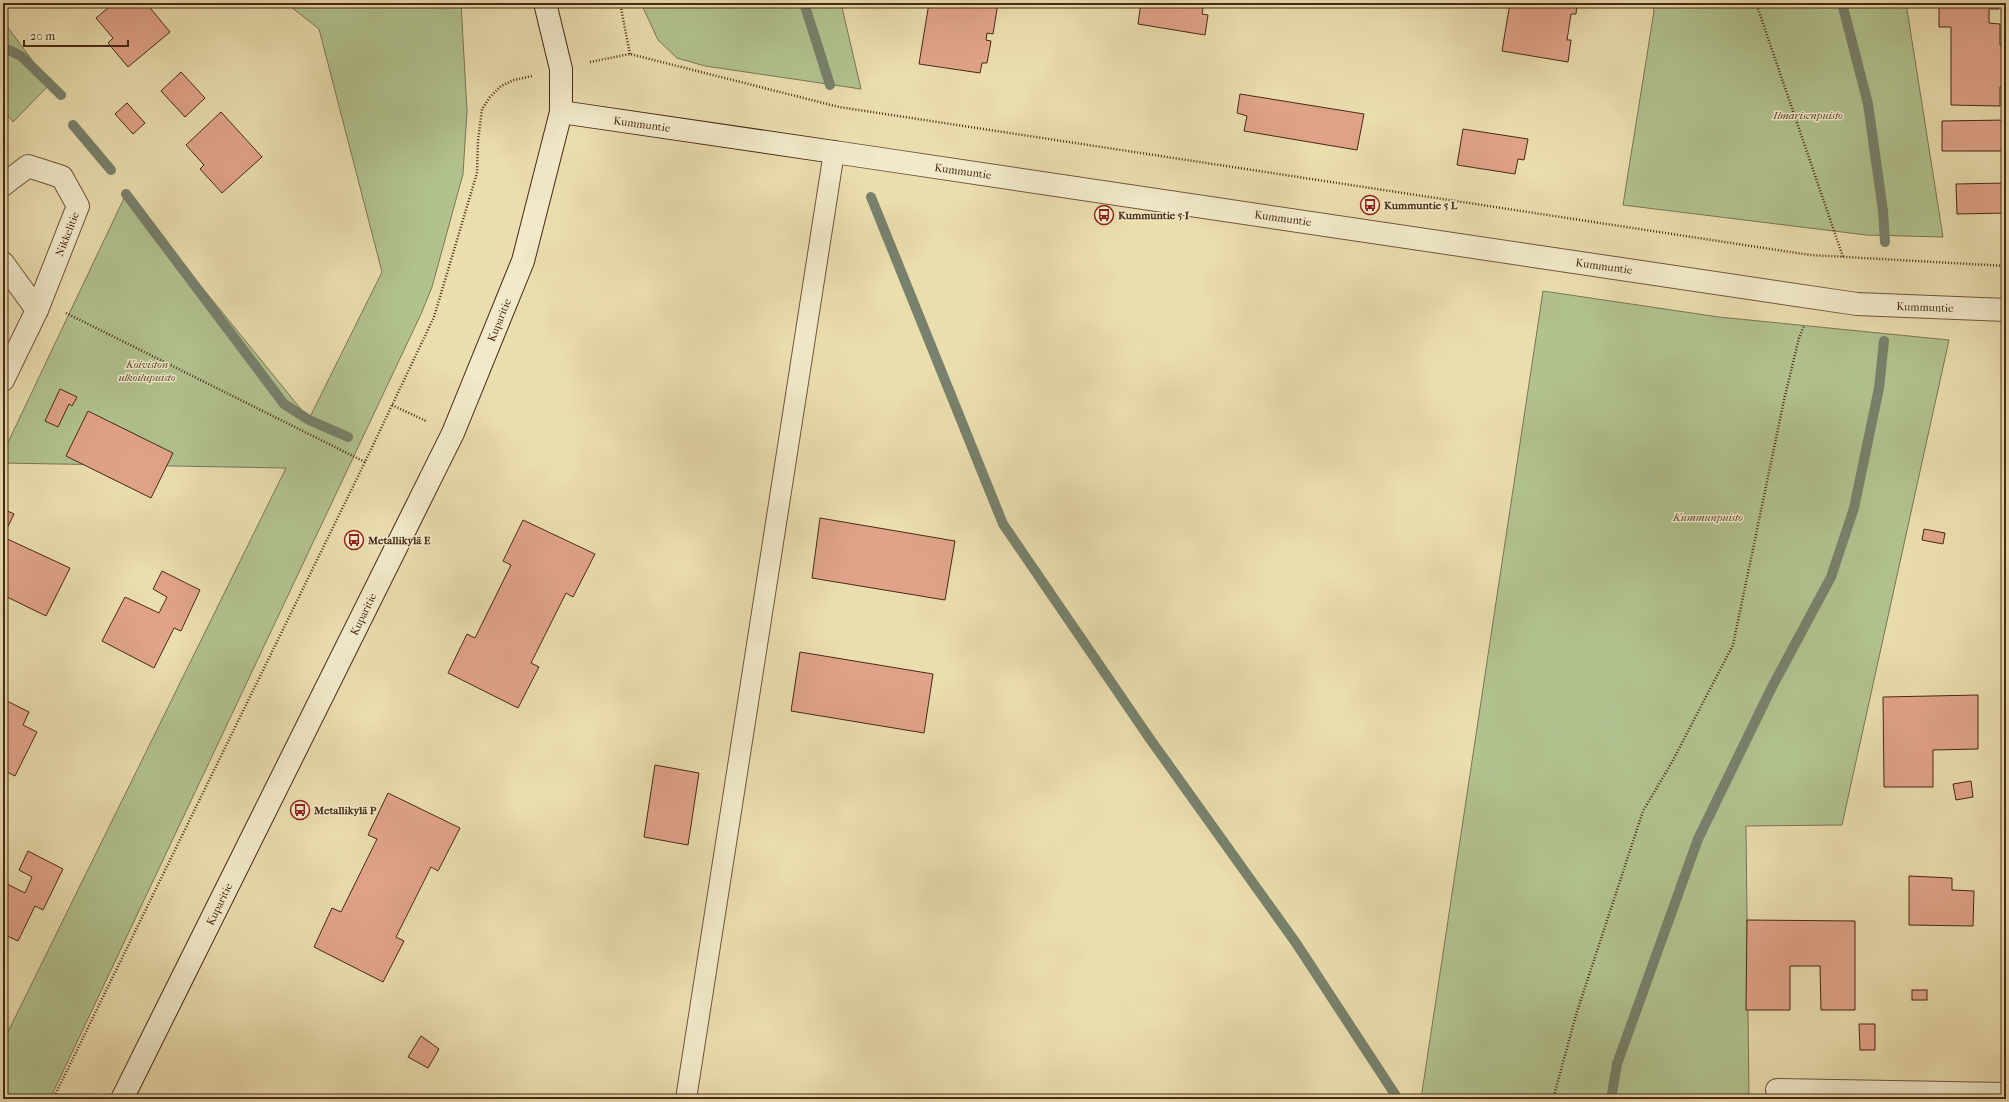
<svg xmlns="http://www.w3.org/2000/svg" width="2009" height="1102" viewBox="0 0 2009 1102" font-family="'IM FELL French Canon',serif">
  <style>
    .green { fill: #b1c28f; stroke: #7c7652 }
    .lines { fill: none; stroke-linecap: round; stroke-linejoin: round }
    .stream { stroke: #78816c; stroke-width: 10 }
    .building { fill: #e0a389; stroke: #482914 }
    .lane-casing { stroke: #70563a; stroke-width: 22 }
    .street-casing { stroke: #70563a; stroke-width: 24 }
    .secondary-casing { stroke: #482914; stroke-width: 24 }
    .path { stroke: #482914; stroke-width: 2.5; stroke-dasharray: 1 2; stroke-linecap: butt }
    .lane { stroke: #f1e9ca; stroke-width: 20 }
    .street { stroke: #f1e9ca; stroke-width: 22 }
    .secondary { stroke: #f1e9ca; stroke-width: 22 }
    .labels { text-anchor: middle; stroke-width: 3; stroke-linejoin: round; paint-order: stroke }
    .park-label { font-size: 11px; font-style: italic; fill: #5d482d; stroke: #f1e9ca }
    .street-label { font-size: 11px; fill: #482914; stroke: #f1e9ca }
    .poi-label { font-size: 11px; font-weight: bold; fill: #482914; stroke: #f1e9ca; text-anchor: start }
  </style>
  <rect width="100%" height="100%" fill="#eaddae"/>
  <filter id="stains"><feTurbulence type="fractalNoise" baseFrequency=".005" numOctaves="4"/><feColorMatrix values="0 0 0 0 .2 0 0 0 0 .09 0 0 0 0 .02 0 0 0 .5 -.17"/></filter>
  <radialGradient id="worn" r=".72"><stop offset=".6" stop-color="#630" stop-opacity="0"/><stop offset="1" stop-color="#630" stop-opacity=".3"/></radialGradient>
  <g class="green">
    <path d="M286,3H461L467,111L463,174L432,287L421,314L50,1099H3V1042L286,468L3,463V453L126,194L309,419L382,272L319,29Z"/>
    <path d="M641,3H841L861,89L705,66L677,58L658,40Z"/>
    <path d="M1652,3H1906L1943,237L1866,235L1623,205L1654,11Z"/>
    <path d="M3,21L50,84L13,122L3,110Z"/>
    <path d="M1543,291L1719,317L1949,340L1842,825L1746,826L1749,1099H1421Z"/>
  </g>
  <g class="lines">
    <g class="stream">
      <path d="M804,3L830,85"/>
      <path d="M1842,3L1868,104L1883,211L1885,242"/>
      <path d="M3,47L21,56L61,95"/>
      <path d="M73,125L111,170"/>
      <path d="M126,194L284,404L309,420L348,437"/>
      <path d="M871,197L1003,524L1150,739L1296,943L1398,1099"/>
      <path d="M1611,1099L1617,1064L1698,839L1771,689L1831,577L1854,508L1879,388L1884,341"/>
    </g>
  </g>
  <g class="building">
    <path d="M114,3H146L170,32L128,67L108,43L113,38L96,18Z"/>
    <path d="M929,3H998L993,34L987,33L986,40L991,41L987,63H982L980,73L919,64Z"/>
    <path d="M1141,3H1204L1202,14L1208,15L1205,35L1138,24Z"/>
    <path d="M1510,3H1577L1576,14H1571L1567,40H1571L1568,62L1502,51Z"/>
    <path d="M1939,3H1999V9H1989V23L2000,24V45H2006V87H2000V106L1951,105V27H1939Z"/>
    <path d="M181,72L205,98L185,117L161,91Z"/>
    <path d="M1240,94L1364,114L1357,150L1244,131L1247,116L1237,113Z"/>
    <path d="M127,103L145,123L133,134L115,114Z"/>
    <path d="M221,112L262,157L222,193L200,169L204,165L186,145Z"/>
    <path d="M2006,120V151H1942V121Z"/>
    <path d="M1463,129L1528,139L1524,160L1518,159L1515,174L1457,165Z"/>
    <path d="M2006,183V213L1957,214L1956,184Z"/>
    <path d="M60,389L77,397L72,406L69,404L58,427L45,421Z"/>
    <path d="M88,411L173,453L151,498L66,456Z"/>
    <path d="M3,509L14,514L3,537L70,568L46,616L3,595Z"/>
    <path d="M820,518L955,541L945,600L812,578Z"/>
    <path d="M523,520L595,554L573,597L566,593L531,663L539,667L518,708L448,673L467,634L475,638L511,565L503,561Z"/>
    <path d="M1924,529L1945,533L1943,544L1922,540Z"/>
    <path d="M162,571L200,590L181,631L174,628L154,668L102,641L125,597L159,613L167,597L153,589Z"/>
    <path d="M800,652L933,674L924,733L791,711Z"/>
    <path d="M1978,695V749L1933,750V787H1884L1883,697Z"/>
    <path d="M3,699L29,712L23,725L37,732L15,776L3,770Z"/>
    <path d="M655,765L699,773L688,845L644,837Z"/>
    <path d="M1971,781L1973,797L1956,800L1953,784Z"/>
    <path d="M388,793L460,828L438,871L431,867L396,937L404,941L383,982L314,947L332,908L341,912L377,839L368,835Z"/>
    <path d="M28,851L63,869L43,910L35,906L18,941L3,934V882L25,893L32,877L19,870Z"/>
    <path d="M1909,876L1952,878V890L1974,891L1973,926L1909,925Z"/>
    <path d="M1747,920L1855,921V1010H1821L1820,966H1790V1010H1746Z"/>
    <rect x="1912" y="990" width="15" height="10"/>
    <path d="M1859,1024H1875V1050H1860Z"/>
    <path d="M421,1036L439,1049L428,1068L408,1057Z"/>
  </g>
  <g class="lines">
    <defs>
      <path id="lane" d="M686,1099L834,152"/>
      <g id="street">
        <path d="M834,152L1857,304L2006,310"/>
        <path d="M3,185L28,166L62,177L78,206L37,310"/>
        <path d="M3,263L37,310L3,380"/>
        <path d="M1777,1090L2006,1094"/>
      </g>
      <g id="secondary">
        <path d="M561,112L834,152"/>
        <path d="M122,1099L453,433L523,261L561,112V69L545,3"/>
      </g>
    </defs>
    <use href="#lane" class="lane-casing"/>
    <use href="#street" class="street-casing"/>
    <use href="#secondary" class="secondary-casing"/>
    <g class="path">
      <path d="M620,3L630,54"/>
      <path d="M1756,3L1843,257"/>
      <path d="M590,62L630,54L839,107L1810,255L2006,266"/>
      <path d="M66,313L365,462"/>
      <path d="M392,405L426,421"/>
      <path d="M53,1099L365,462L434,317L477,173L478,141L482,109L490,97L501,86L514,80L532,76"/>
      <path d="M1553,1099L1576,1015L1643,811L1672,762L1733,645L1784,400L1799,338L1804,326"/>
    </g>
    <use href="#lane" class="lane"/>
    <use href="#street" class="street"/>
    <use href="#secondary" class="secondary"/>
  </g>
  <defs>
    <symbol id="bus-ring" viewBox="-11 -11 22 22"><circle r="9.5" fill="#f1e9ca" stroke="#8f2418" stroke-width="1.5"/><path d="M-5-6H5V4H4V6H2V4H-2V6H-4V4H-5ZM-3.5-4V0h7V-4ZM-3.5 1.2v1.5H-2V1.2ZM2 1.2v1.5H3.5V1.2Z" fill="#8f2418"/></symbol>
  </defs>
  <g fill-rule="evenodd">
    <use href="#bus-ring" x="1359" y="194" width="22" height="22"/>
    <use href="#bus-ring" x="1093" y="204" width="22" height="22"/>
    <use href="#bus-ring" x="343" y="529" width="22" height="22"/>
    <use href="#bus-ring" x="289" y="799" width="22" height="22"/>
  </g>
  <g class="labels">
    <g class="park-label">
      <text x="1808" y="119">Ilmarisenpuisto</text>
      <text x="147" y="368">Koiviston<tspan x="147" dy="13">ulkoilupuisto</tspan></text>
      <text x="1708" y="521">Kummunpuisto</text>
    </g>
    <g class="street-label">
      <text transform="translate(642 124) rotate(8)" y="4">Kummuntie</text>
      <text transform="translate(963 171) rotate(8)" y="4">Kummuntie</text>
      <text transform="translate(1283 218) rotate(8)" y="4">Kummuntie</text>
      <text transform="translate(67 234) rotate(-69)" y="4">Nikkelitie</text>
      <text transform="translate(1604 266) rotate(8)" y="4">Kummuntie</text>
      <text transform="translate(1925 307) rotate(2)" y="4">Kummuntie</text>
      <text transform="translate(499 320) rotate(-68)" y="4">Kuparitie</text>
      <text transform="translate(363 614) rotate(-64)" y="4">Kuparitie</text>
      <text transform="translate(219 904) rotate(-64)" y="4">Kuparitie</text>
    </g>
    <g class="poi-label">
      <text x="1384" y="209">Kummuntie 5 L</text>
      <text x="1118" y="219">Kummuntie 5 I</text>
      <text x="368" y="544">Metallikylä E</text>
      <text x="314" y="814">Metallikylä P</text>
    </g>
  </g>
  <rect width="2009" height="1102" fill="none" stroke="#eaddae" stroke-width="16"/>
  <rect x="4" y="4" width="2001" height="1094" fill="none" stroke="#482914" stroke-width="2"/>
  <rect x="8" y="8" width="1993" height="1086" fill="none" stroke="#482914"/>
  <path d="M24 40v6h104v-6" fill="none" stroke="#482914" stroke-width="2"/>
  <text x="30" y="40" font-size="12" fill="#482914" stroke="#f1e9ca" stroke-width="3" paint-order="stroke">20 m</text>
  <rect width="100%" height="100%" filter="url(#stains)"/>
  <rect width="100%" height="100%" fill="url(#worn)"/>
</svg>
